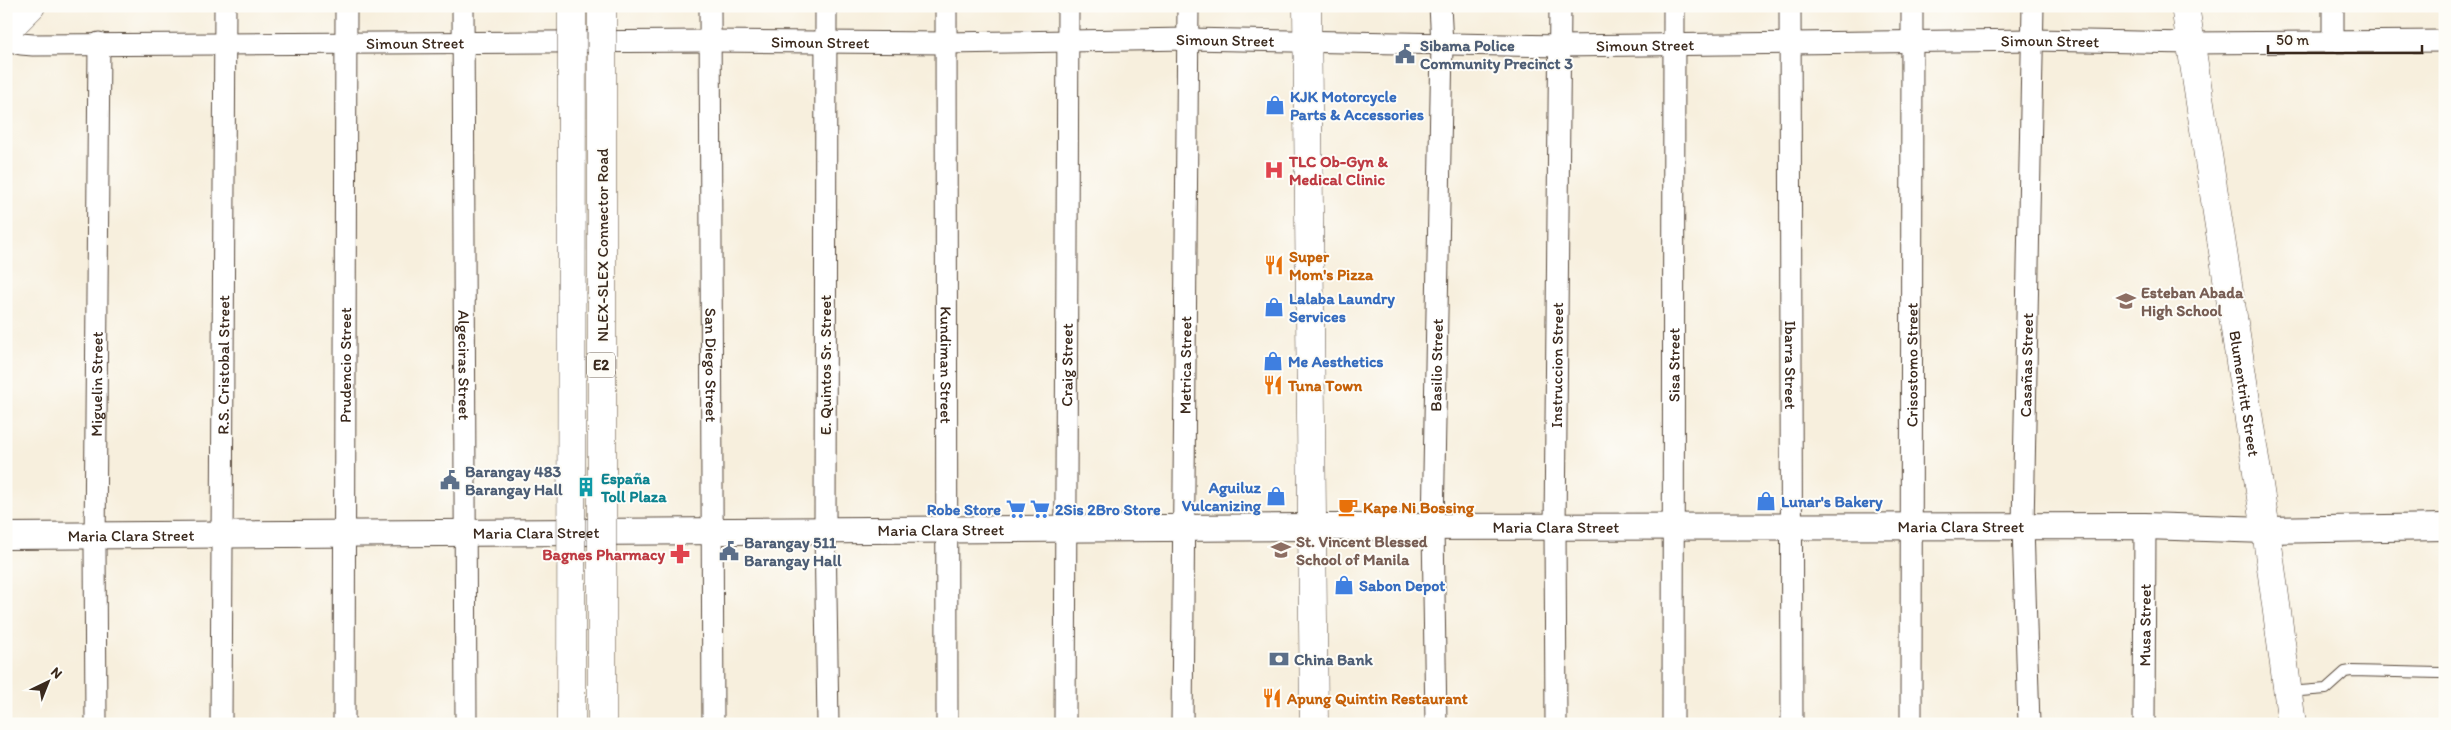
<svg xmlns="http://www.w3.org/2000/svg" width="2451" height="730" viewBox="0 0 2451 730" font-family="Itim,sans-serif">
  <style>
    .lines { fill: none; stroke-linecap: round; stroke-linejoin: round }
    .service-casing { stroke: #57483b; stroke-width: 12 }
    .minor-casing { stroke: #57483b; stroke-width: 23 }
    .tertiary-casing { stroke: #57483b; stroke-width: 28 }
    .secondary-casing { stroke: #57483b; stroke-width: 29 }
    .primary-casing { stroke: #57483b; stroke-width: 29 }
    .service { stroke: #fff; stroke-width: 10 }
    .minor { stroke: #fff; stroke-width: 21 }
    .tertiary { stroke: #fff; stroke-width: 26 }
    .secondary { stroke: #fff; stroke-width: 28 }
    .primary { stroke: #fff; stroke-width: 28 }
    .motorway-bridge-casing { stroke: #57483b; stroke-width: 29; stroke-linecap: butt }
    .motorway-bridge { stroke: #fff; stroke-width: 28 }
    .labels { text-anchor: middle; stroke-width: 4; stroke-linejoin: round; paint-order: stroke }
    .shield { fill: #fdfcf7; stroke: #75695f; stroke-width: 1 }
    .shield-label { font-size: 15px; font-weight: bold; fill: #3b2a1e }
    .street-label { font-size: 16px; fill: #3b2a1e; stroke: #fdfcf7 }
    .service-label { font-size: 16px; font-weight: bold; fill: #4e5e75; stroke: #fdfcf7; text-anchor: start }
    .shop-label { font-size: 16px; font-weight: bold; fill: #366cbe; stroke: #fdfcf7; text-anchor: start }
    .health-label { font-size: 16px; font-weight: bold; fill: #be3a42; stroke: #fdfcf7; text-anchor: start }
    .food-label { font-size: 16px; font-weight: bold; fill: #c56008; stroke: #fdfcf7; text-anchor: start }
    .education-label { font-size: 16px; font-weight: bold; fill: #785e54; stroke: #fdfcf7; text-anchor: start }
    .culture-label { font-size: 16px; font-weight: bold; fill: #0d838f; stroke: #fdfcf7; text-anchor: start }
  </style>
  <rect width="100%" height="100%" fill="#fdfcf7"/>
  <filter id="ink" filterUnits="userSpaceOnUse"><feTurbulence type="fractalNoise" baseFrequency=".02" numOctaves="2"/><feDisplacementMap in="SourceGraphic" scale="10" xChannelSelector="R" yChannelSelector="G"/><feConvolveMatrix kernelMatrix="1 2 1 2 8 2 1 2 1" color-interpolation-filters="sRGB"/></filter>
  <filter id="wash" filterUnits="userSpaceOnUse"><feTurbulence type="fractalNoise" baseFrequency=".0096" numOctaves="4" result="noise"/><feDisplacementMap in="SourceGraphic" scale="20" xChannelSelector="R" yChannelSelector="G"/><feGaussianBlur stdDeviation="1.12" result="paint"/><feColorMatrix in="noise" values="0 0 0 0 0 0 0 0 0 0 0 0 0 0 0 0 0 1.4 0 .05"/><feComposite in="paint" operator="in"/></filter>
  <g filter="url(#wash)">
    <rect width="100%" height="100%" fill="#f7efdd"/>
  </g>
  <g filter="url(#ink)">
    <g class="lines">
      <defs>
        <path id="service" d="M2288,692L2326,689L2345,672L2351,671L2440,673"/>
        <g id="minor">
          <path id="s1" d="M463,6L466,724"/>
          <path id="s2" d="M710,6L713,724"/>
          <path d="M826,6L825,530L828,724"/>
          <path id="s3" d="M946,6L947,724"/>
          <path id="s4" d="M1790,6L1792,724"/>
          <path d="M2333,6V40"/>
          <path id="s5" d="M6,39L21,44L33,45L710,41L946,43L1188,39L1560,46L2034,40L2190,43L2445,41"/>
          <path id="s6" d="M96,724L95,546L99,43"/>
          <path id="s7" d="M221,724L225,6"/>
          <path id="s8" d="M344,724L346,6"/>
          <path id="s9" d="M1065,724L1068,6"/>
          <path id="s10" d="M1182,724L1188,6"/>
          <path id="s11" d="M1436,724L1433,527L1442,44L1440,6"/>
          <path id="s12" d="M1556,724L1555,527L1560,6"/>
          <path id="s13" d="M1673,724L1674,6"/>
          <path id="s14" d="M1911,724L1912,6"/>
          <path id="s15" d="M2029,724L2023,526L2033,6"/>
          <path id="s16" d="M2144,724L2145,526"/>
        </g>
        <g id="tertiary">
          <path id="s17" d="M6,536L1314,527L2145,526L2266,530L2445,527"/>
        </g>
        <g id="secondary">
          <path d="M1307,6L1314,724"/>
          <path id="s18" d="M2185,6L2266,530L2292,724"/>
        </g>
        <path id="primary" d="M6,31L31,6"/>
      </defs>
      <use href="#service" class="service-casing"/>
      <use href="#minor" class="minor-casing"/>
      <use href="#tertiary" class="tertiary-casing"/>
      <use href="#secondary" class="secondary-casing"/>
      <use href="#primary" class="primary-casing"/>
      <use href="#service" class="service"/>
      <use href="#minor" class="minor"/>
      <use href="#tertiary" class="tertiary"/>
      <use href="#secondary" class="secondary"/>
      <use href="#primary" class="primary"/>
      <defs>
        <g id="motorway-bridge">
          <path d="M571,724L572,6"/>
          <path d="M602,724V6"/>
        </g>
      </defs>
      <use href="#motorway-bridge" class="motorway-bridge-casing"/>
      <use href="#motorway-bridge" class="motorway-bridge"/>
    </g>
  </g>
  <defs>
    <symbol id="civic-bare" viewBox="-9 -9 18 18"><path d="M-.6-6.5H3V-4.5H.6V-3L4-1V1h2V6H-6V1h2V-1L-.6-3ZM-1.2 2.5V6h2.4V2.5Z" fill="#5c6f8a" stroke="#fdfcf7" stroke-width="2.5" paint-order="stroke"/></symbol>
    <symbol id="shop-bare" viewBox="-9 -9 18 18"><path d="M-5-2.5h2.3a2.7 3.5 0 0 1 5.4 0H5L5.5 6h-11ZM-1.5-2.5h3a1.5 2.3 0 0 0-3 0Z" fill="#3f7fe0" stroke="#fdfcf7" stroke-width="2.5" paint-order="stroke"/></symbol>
    <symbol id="hospital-bare" viewBox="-9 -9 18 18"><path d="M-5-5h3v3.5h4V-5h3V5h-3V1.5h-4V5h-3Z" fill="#e0444e" stroke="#fdfcf7" stroke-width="2.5" paint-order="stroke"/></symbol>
    <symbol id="restaurant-bare" viewBox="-9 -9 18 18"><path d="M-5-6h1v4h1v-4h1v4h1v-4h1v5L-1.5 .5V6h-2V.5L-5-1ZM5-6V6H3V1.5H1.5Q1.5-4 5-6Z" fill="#e8710a" stroke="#fdfcf7" stroke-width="2.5" paint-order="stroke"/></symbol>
    <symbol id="school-bare" viewBox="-9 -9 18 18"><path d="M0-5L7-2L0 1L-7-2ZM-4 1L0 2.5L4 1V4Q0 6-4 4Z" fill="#8d6e63" stroke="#fdfcf7" stroke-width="2.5" paint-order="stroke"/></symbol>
    <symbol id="building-bare" viewBox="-9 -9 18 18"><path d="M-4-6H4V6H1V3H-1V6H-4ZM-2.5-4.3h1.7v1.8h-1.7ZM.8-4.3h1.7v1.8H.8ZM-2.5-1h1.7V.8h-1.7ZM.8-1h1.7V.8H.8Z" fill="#0f9aa8" stroke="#fdfcf7" stroke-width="2.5" paint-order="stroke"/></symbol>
    <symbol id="cafe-bare" viewBox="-9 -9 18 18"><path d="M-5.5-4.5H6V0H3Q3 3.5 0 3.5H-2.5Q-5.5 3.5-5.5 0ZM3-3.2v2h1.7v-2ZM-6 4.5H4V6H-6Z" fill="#e8710a" stroke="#fdfcf7" stroke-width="2.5" paint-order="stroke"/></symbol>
    <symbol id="supermarket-bare" viewBox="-9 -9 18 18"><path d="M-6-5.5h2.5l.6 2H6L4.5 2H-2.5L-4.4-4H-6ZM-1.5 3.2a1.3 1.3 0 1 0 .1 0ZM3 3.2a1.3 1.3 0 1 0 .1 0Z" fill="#3f7fe0" stroke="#fdfcf7" stroke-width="2.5" paint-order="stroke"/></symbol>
    <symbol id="pharmacy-bare" viewBox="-9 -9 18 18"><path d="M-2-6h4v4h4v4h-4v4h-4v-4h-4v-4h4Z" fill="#e0444e" stroke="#fdfcf7" stroke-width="2.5" paint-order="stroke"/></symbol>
    <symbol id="bank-bare" viewBox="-9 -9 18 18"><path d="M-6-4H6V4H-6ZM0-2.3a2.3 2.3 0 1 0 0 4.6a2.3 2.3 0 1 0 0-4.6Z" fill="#5c6f8a" stroke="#fdfcf7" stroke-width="2.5" paint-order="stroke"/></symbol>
  </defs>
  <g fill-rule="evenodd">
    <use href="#civic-bare" x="1391" y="40" width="28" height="28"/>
    <use href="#shop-bare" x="1261" y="91" width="28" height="28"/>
    <use href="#hospital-bare" x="1260" y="156" width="28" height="28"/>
    <use href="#restaurant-bare" x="1260" y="251" width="28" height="28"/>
    <use href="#school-bare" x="2112" y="287" width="28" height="28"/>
    <use href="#shop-bare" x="1260" y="293" width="28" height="28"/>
    <use href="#shop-bare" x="1259" y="347" width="28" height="28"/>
    <use href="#restaurant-bare" x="1259" y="371" width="28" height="28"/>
    <use href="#civic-bare" x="436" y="466" width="28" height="28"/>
    <use href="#building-bare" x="572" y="473" width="28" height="28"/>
    <use href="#shop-bare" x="1262" y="482" width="28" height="28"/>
    <use href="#shop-bare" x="1752" y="487" width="28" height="28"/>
    <use href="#cafe-bare" x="1334" y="493" width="28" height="28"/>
    <use href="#supermarket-bare" x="1002" y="495" width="28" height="28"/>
    <use href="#supermarket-bare" x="1026" y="495" width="28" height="28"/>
    <use href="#school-bare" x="1267" y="536" width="28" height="28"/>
    <use href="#civic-bare" x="715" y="537" width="28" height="28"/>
    <use href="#pharmacy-bare" x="666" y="540" width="28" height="28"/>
    <use href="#shop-bare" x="1330" y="571" width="28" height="28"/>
    <use href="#bank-bare" x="1265" y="645" width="28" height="28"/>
    <use href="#restaurant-bare" x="1258" y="684" width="28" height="28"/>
  </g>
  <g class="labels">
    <rect class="shield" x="587" y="352.5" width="28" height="25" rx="4"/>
    <g class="shield-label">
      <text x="601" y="370">E2</text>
    </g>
    <g class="street-label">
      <text dy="6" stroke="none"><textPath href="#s5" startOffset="1220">Simoun Street</textPath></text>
      <text dy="6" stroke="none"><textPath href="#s5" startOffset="2045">Simoun Street</textPath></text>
      <text dy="6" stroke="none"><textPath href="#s5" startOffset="410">Simoun Street</textPath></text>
      <text dy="6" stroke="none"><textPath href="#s5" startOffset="815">Simoun Street</textPath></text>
      <text dy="6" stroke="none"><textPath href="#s5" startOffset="1640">Simoun Street</textPath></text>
      <text transform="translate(602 245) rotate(-90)" y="6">NLEX-SLEX Connector Road</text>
      <text dy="6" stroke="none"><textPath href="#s7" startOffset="359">R.S. Cristobal Street</textPath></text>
      <text dy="6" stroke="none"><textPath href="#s8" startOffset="359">Prudencio Street</textPath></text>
      <text dy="6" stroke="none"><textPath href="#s1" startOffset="359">Algeciras Street</textPath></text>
      <text dy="6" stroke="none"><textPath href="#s2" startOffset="359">San Diego Street</textPath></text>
      <text transform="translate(825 365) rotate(-90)" y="6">E. Quintos Sr. Street</text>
      <text dy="6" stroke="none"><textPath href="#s3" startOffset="359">Kundiman Street</textPath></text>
      <text dy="6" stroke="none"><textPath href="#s9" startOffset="359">Craig Street</textPath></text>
      <text dy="6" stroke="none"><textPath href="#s10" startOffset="359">Metrica Street</textPath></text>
      <text dy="6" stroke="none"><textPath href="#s11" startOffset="359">Basilio Street</textPath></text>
      <text dy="6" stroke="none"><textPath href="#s12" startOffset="359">Instruccion Street</textPath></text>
      <text dy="6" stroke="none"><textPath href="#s13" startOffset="359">Sisa Street</textPath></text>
      <text dy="6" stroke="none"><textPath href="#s4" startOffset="359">Ibarra Street</textPath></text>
      <text dy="6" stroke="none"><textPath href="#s14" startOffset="359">Crisostomo Street</textPath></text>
      <text dy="6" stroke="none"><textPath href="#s15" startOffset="359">Casañas Street</textPath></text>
      <text dy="6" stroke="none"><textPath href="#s6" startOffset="340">Miguelin Street</textPath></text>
      <text dy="6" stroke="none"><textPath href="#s18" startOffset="392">Blumentritt Street</textPath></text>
      <text dy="6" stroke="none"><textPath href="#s17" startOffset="1955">Maria Clara Street</textPath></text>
      <text dy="6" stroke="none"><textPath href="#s17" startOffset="1550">Maria Clara Street</textPath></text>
      <text dy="6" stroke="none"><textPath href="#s17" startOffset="935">Maria Clara Street</textPath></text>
      <text dy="6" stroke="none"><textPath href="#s17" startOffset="530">Maria Clara Street</textPath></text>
      <text dy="6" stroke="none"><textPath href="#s17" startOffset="125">Maria Clara Street</textPath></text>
      <text dy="6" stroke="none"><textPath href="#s16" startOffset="99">Musa Street</textPath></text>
    </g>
    <g class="service-label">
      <text x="1420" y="51">Sibama Police<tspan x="1420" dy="18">Community Precinct 3</tspan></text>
      <text x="465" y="477">Barangay 483<tspan x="465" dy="18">Barangay Hall</tspan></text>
      <text x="744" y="548">Barangay 511<tspan x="744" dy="18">Barangay Hall</tspan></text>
      <text x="1294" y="665">China Bank</text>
    </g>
    <g class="shop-label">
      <text x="1290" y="102">KJK Motorcycle<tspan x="1290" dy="18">Parts &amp; Accessories</tspan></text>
      <text x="1289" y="304">Lalaba Laundry<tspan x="1289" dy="18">Services</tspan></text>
      <text x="1288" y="367">Me Aesthetics</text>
      <text x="1261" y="493" text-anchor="end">Aguiluz<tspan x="1261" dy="18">Vulcanizing</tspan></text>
      <text x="1781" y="507">Lunar's Bakery</text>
      <text x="1001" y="515" text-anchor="end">Robe Store</text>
      <text x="1055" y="515">2Sis 2Bro Store</text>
      <text x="1359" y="591">Sabon Depot</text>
    </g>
    <g class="health-label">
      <text x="1289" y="167">TLC Ob-Gyn &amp;<tspan x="1289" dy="18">Medical Clinic</tspan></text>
      <text x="665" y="560" text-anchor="end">Bagnes Pharmacy</text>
    </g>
    <g class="food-label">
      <text x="1289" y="262">Super<tspan x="1289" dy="18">Mom's Pizza</tspan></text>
      <text x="1288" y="391">Tuna Town</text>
      <text x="1363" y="513">Kape Ni Bossing</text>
      <text x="1287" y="704">Apung Quintin Restaurant</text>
    </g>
    <g class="education-label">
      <text x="2141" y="298">Esteban Abada<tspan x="2141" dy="18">High School</tspan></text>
      <text x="1296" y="547">St. Vincent Blessed<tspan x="1296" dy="18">School of Manila</tspan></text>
    </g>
    <g class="culture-label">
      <text x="601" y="484">España<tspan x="601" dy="18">Toll Plaza</tspan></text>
    </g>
  </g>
  <rect width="2451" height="730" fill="none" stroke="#fdfcf7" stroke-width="25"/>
  <g transform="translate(48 682) rotate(43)" stroke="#fdfcf7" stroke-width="4" paint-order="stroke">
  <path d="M0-4L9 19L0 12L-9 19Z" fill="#3b2a1e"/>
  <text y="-8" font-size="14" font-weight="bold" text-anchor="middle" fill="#3b2a1e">N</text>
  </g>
  <path d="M2268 45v8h154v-8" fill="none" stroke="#3b2a1e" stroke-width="2.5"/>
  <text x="2276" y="45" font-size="15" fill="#3b2a1e" stroke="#fdfcf7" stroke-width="4" paint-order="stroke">50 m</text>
</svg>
